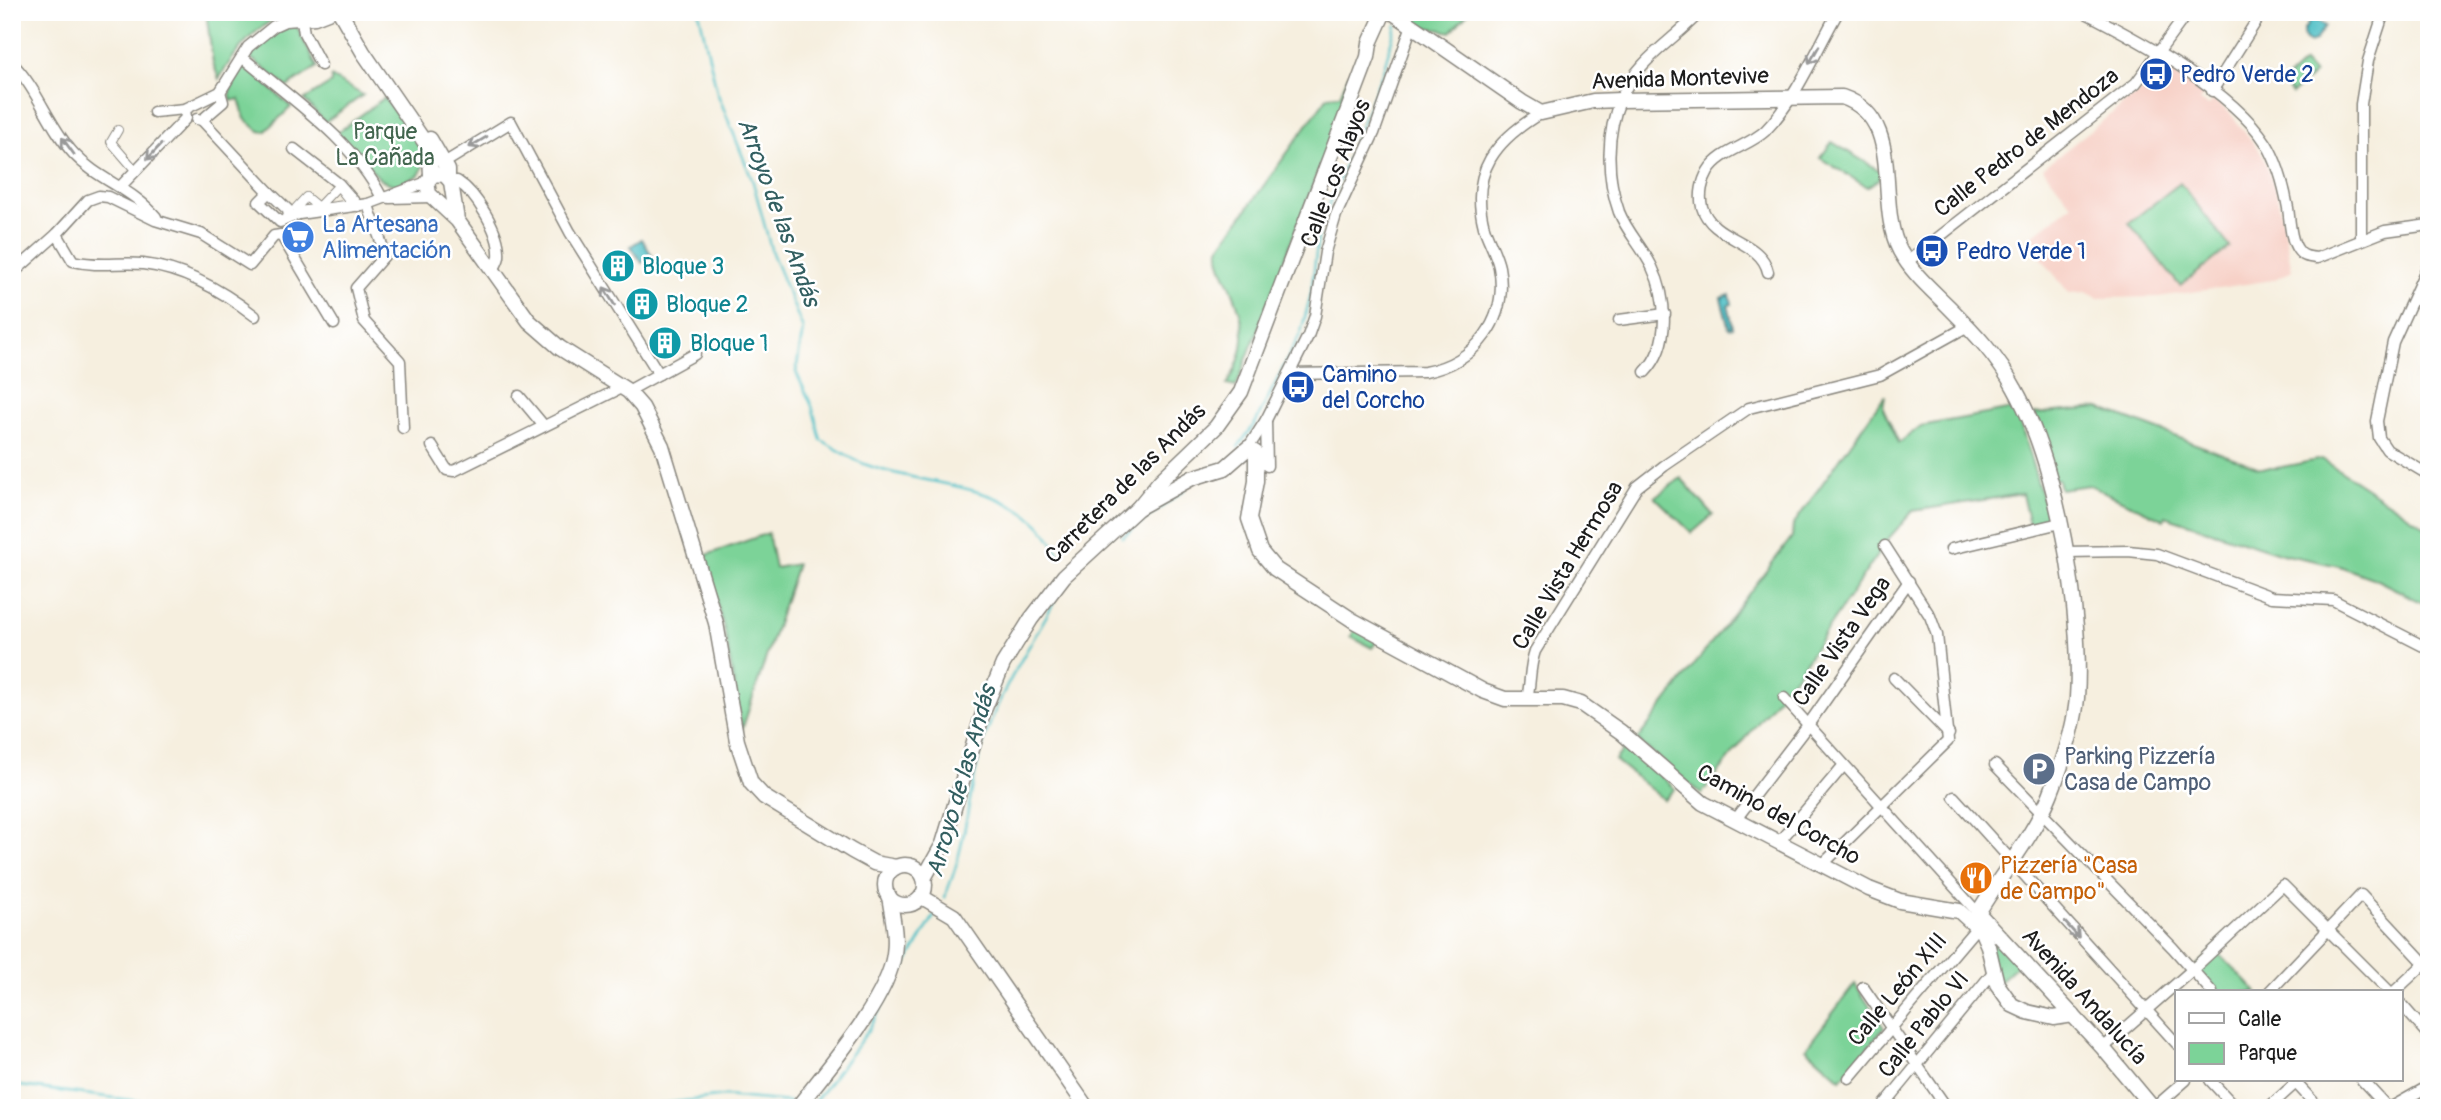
<svg xmlns="http://www.w3.org/2000/svg" width="2441" height="1120" viewBox="0 0 2441 1120" font-family="Pangolin,sans-serif">
  <style>
    .built { fill: #f7d1c7 }
    .green { fill: #7cd398; stroke: #4c785a; stroke-width: 2 }
    .water { fill: #52c1c7; stroke: #376e72; stroke-width: 2 }
    .lines { fill: none; stroke-linecap: round; stroke-linejoin: round }
    .stream { stroke: #52c1c7; stroke-width: 2.5 }
    .pedestrian-casing { stroke: #89867e; stroke-width: 10 }
    .minor-casing { stroke: #89867e; stroke-width: 13 }
    .tertiary-casing { stroke: #89867e; stroke-width: 17 }
    .pedestrian { stroke: #fff; stroke-width: 8 }
    .minor { stroke: #fff; stroke-width: 10 }
    .tertiary { stroke: #fff; stroke-width: 14 }
    .oneway { stroke: #999 }
    .labels { text-anchor: middle; stroke-width: 5; stroke-linejoin: round; paint-order: stroke }
    .transit-label { font-size: 23px; fill: #164399; stroke: #fff; text-anchor: start }
    .street-label { font-size: 23px; fill: #1c1c1c; stroke: #fff }
    .park-label { font-size: 23px; fill: #42654e; stroke: #fff }
    .shop-label { font-size: 23px; fill: #366cbe; stroke: #fff; text-anchor: start }
    .culture-label { font-size: 23px; fill: #0d838f; stroke: #fff; text-anchor: start }
    .service-label { font-size: 23px; fill: #4e5e75; stroke: #fff; text-anchor: start }
    .food-label { font-size: 23px; fill: #c56008; stroke: #fff; text-anchor: start }
    .water-label { font-size: 24px; font-style: italic; fill: #325e60; stroke: #fff }
  </style>
  <rect width="100%" height="100%" fill="#fff"/>
  <filter id="ink" filterUnits="userSpaceOnUse"><feTurbulence type="fractalNoise" baseFrequency=".0143" numOctaves="2"/><feDisplacementMap in="SourceGraphic" scale="14" xChannelSelector="R" yChannelSelector="G"/><feConvolveMatrix kernelMatrix="1 2 1 2 8 2 1 2 1" color-interpolation-filters="sRGB"/></filter>
  <filter id="wash" filterUnits="userSpaceOnUse"><feTurbulence type="fractalNoise" baseFrequency=".00686" numOctaves="4" result="noise"/><feDisplacementMap in="SourceGraphic" scale="28" xChannelSelector="R" yChannelSelector="G"/><feGaussianBlur stdDeviation="1.57" result="paint"/><feColorMatrix in="noise" values="0 0 0 0 0 0 0 0 0 0 0 0 0 0 0 0 0 1.4 0 .05"/><feComposite in="paint" operator="in"/></filter>
  <g filter="url(#wash)">
    <rect width="100%" height="100%" fill="#f6efdf"/>
    <path class="built" d="M2167,69L2203,94L2200,101L2209,106L2213,100L2230,113L2262,154L2277,195L2292,270L2273,280L2158,297L2098,298L2086,292L2069,293L2027,240L2072,205L2043,168L2148,85L2154,88Z"/>
    <g class="green">
      <path d="M206,12H291C257,23 236,50 219,79L213,63Z"/>
      <path d="M1402,12H1469L1451,32L1416,25Z"/>
      <path d="M286,24L296,25L317,67L287,87L247,55Z"/>
      <path d="M243,62L291,107L265,132L259,131L245,119L239,99L231,101L230,91Z"/>
      <path d="M2304,63L2314,74L2292,94L2282,83Z"/>
      <path d="M1349,74L1354,77L1236,387L1227,385C1247,351 1248,327 1232,290C1226,274 1218,266 1219,248L1328,96L1340,95Z"/>
      <path d="M331,77L363,95L325,122L304,100L331,83Z"/>
      <path d="M384,98C398,117 436,150 419,175L397,186L381,180L337,133Z"/>
      <path d="M1832,142L1880,171V178L1867,187L1820,158Z"/>
      <path d="M2180,183L2230,247L2180,286L2129,223Z"/>
      <path d="M1885,395L1883,408L1899,443L1921,426L2012,409L2019,419L2049,521L2029,525L2022,494L1913,511L1888,539L1800,670L1701,794L1637,740L1792,537L1793,525Z"/>
      <path d="M2099,408L2260,468H2277L2322,459L2429,529V606L2375,579L2339,566L2282,554L2165,516L2164,520L2090,485L2060,489L2058,479H2053L2034,414Z"/>
      <path d="M1681,478L1713,515L1692,533L1655,497Z"/>
      <path d="M768,533L775,568L797,564L742,730L725,633L704,556Z"/>
      <path d="M1356,626L1377,641L1372,648L1351,637Z"/>
      <path d="M1627,745L1675,789L1664,800L1615,760Z"/>
      <path d="M1978,913L2022,961L1997,984Z"/>
      <path d="M2214,949L2257,992H2212L2192,970Z"/>
      <path d="M1855,984L1884,1028L1841,1079L1806,1048Z"/>
    </g>
    <g class="water">
      <path d="M2313,17L2325,26L2315,41L2309,43L2304,39L2303,31Z"/>
      <path d="M642,239L652,256L642,263L631,246Z"/>
      <path d="M1730,295L1732,304L1728,305L1733,327L1729,328L1721,298Z"/>
    </g>
    <g class="lines">
      <g class="stream">
        <path d="M699,12L717,92L753,182L772,253L803,329L796,372L812,406L821,440C835,447 849,458 864,464C927,489 1032,480 1060,558"/>
        <path d="M1238,447L1256,422L1301,332L1311,294L1319,229L1383,71L1396,25"/>
        <path d="M1122,537L1184,490"/>
        <path d="M944,898C966,851 967,797 982,747C999,690 1027,653 1054,602"/>
        <path d="M12,1085L194,1108"/>
        <path d="M629,1108L724,1096L789,1102"/>
        <path d="M810,1108L865,1035L937,911"/>
      </g>
    </g>
  </g>
  <g filter="url(#ink)">
    <g class="lines">
      <defs>
        <g id="pedestrian">
          <path d="M118,130L111,142L136,171"/>
          <path d="M338,186L352,204L299,211L296,208L306,197L318,207Z"/>
        </g>
        <g id="minor">
          <path d="M2084,12C2139,40 2232,90 2266,143C2278,162 2284,186 2288,208C2290,221 2290,239 2298,250C2303,257 2309,257 2317,258L2385,231L2429,225"/>
          <path d="M302,21L304,33L321,65"/>
          <path d="M242,57C291,99 352,139 382,198"/>
          <path d="M12,63C38,89 49,127 74,154C98,180 133,189 156,217"/>
          <path d="M2212,91L2262,12"/>
          <path d="M154,112L185,109L220,92L248,47L274,26L285,21L315,19L333,12"/>
          <path d="M197,119L202,120L223,102L220,92"/>
          <path d="M202,120L269,192"/>
          <path d="M294,149L339,184L358,206"/>
          <path d="M444,163L511,122L570,232L659,374"/>
          <path d="M451,182L457,181C476,193 501,233 499,257C498,262 495,267 492,272"/>
          <path d="M121,186L186,118L185,109"/>
          <path d="M389,198L432,197"/>
          <path d="M368,204C371,218 385,247 384,256L356,288L364,321L400,361L403,428"/>
          <path d="M289,217L288,210L269,192L259,202L280,222L299,214L368,204L427,182"/>
          <path d="M57,234L73,261C97,267 119,262 143,264C185,269 223,291 255,316"/>
          <path d="M281,235L334,324"/>
          <path d="M2361,239V104L2368,61L2384,12"/>
          <path d="M1907,262L2136,83L2188,12"/>
          <path d="M2429,263L2393,342L2377,421L2379,438L2387,450L2429,475"/>
          <path d="M1768,272C1761,239 1712,241 1702,207C1699,195 1702,181 1708,171C1720,151 1749,146 1765,131C1797,98 1815,52 1838,12"/>
          <path d="M12,274L57,234L88,200L99,196L108,197L155,220L201,234L250,265L274,236L281,235"/>
          <path d="M1619,320L1665,314"/>
          <path d="M1645,372C1671,345 1667,298 1652,267C1643,248 1627,232 1619,212C1606,176 1606,133 1621,98C1637,60 1673,41 1700,12"/>
          <path d="M1289,374L1425,372C1476,362 1509,319 1499,267C1496,253 1488,240 1484,227C1469,171 1497,139 1541,113"/>
          <path d="M628,391L695,354"/>
          <path d="M519,396L544,426"/>
          <path d="M1266,420L1267,466"/>
          <path d="M432,446L447,470L454,471L623,387"/>
          <path d="M1248,448L1266,420L1308,336L1315,316L1325,252L1336,215L1374,133L1411,28"/>
          <path d="M1951,549L2060,523"/>
          <path d="M2066,552L2128,551L2157,554L2272,597L2333,600L2429,649"/>
          <path d="M1894,678L1949,734"/>
          <path d="M1784,698L1978,913"/>
          <path d="M1527,699C1531,682 1529,668 1535,651L1637,487L1664,466L1749,408L1880,375L1968,326"/>
          <path d="M1995,765L2173,948L2212,992"/>
          <path d="M1954,797L2177,1044"/>
          <path d="M1736,819L1808,725L1909,581"/>
          <path d="M1779,842L1844,765"/>
          <path d="M1823,864L1948,741L1937,635L1930,616L1885,546"/>
          <path d="M1863,987L1947,1108"/>
          <path d="M2269,992L2361,895L2429,968"/>
          <path d="M2394,992L2425,963"/>
          <path d="M2401,1004L2429,1036"/>
          <path d="M2103,1048L2192,970L2283,885L2390,992"/>
          <path d="M1849,1078L1977,927"/>
          <path d="M2210,1080L2236,1108"/>
          <path d="M2293,1080L2319,1108"/>
          <path d="M2362,1080L2388,1108"/>
          <path d="M1885,1104L1994,971"/>
          <path d="M2154,1108L2186,1080"/>
          <path d="M2268,1108L2299,1080"/>
          <path d="M2390,1108L2429,1086"/>
        </g>
        <g id="tertiary">
          <path d="M340,12L363,52L426,144L430,154L431,176"/>
          <path d="M1392,12L1522,102L1541,113L1593,101L1620,100L1842,97C1907,119 1874,202 1900,251C1912,273 1931,289 1949,307C1974,332 1998,357 2015,389C2057,464 2083,612 2077,698C2074,731 2062,765 2050,795C2033,837 2001,874 1978,913L2103,1048L2153,1108"/>
          <path d="M430,139L448,170V177"/>
          <path d="M457,220L451,182L445,175L434,174L427,182L429,194L457,220L529,321L560,348L628,391L642,407L662,446L716,623L737,741L751,783L764,797L852,851L874,863L896,867"/>
          <path d="M1138,508L1192,478L1225,468L1248,448L1256,453V481L1249,519L1260,551L1275,569L1354,621L1483,691L1505,699H1563L1581,704L1621,732L1703,803L1869,889L1900,901L1959,911L1982,932L1988,946L1997,984L2012,1005L2027,1012L2054,1018L2073,1015"/>
          <circle cx="905" cy="885" r="20"/>
          <path d="M924,878L943,844L984,710L1003,664L1031,619L1064,576L1138,508L1160,481L1216,427L1241,392L1368,57L1370,43L1384,12"/>
          <path d="M922,897L954,916L1087,1108"/>
          <path d="M797,1108C826,1070 888,1000 894,954C897,934 892,916 889,896"/>
        </g>
      </defs>
      <use href="#pedestrian" class="pedestrian-casing"/>
      <use href="#minor" class="minor-casing"/>
      <use href="#tertiary" class="tertiary-casing"/>
      <use href="#pedestrian" class="pedestrian"/>
      <use href="#minor" class="minor"/>
      <use href="#tertiary" class="tertiary"/>
    </g>
    <defs><path id="oneway-shaft" d="M-6 0H5M1.5-3L5.5 0L1.5 3" fill="none" stroke-width="1.6" stroke-linecap="round" stroke-linejoin="round" transform="scale(1.75)"/></defs>
    <g class="oneway">
      <use href="#oneway-shaft" transform="translate(1814 55) rotate(119)"/>
      <use href="#oneway-shaft" transform="translate(478 142) rotate(149)"/>
      <use href="#oneway-shaft" transform="translate(68 146) rotate(-126)"/>
      <use href="#oneway-shaft" transform="translate(154 152) rotate(133)"/>
      <use href="#oneway-shaft" transform="translate(609 296) rotate(-122)"/>
      <use href="#oneway-shaft" transform="translate(2072 930) rotate(48)"/>
    </g>
  </g>
  <defs>
    <symbol id="bus-disc" viewBox="-11 -11 22 22"><circle r="9.5" fill="#1a4fb4" stroke="#fff"/><path d="M-5-6H5V4H4V6H2V4H-2V6H-4V4H-5ZM-3.5-4V0h7V-4ZM-3.5 1.2v1.5H-2V1.2ZM2 1.2v1.5H3.5V1.2Z" fill="#fff"/></symbol>
    <symbol id="supermarket-disc" viewBox="-11 -11 22 22"><circle r="9.5" fill="#3f7fe0" stroke="#fff"/><path d="M-6-5.5h2.5l.6 2H6L4.5 2H-2.5L-4.4-4H-6ZM-1.5 3.2a1.3 1.3 0 1 0 .1 0ZM3 3.2a1.3 1.3 0 1 0 .1 0Z" fill="#fff"/></symbol>
    <symbol id="building-disc" viewBox="-11 -11 22 22"><circle r="9.5" fill="#0f9aa8" stroke="#fff"/><path d="M-4-6H4V6H1V3H-1V6H-4ZM-2.5-4.3h1.7v1.8h-1.7ZM.8-4.3h1.7v1.8H.8ZM-2.5-1h1.7V.8h-1.7ZM.8-1h1.7V.8H.8Z" fill="#fff"/></symbol>
    <symbol id="parking-disc" viewBox="-11 -11 22 22"><circle r="9.5" fill="#5c6f8a" stroke="#fff"/><path d="M-3.5-5.5H1a3.5 3.5 0 0 1 0 7H-1V5.5H-3.5ZM-1-3.4V-.6H.8a1.4 1.4 0 0 0 0-2.8Z" fill="#fff"/></symbol>
    <symbol id="restaurant-disc" viewBox="-11 -11 22 22"><circle r="9.5" fill="#e8710a" stroke="#fff"/><path d="M-5-6h1v4h1v-4h1v4h1v-4h1v5L-1.5 .5V6h-2V.5L-5-1ZM5-6V6H3V1.5H1.5Q1.5-4 5-6Z" fill="#fff"/></symbol>
  </defs>
  <g fill-rule="evenodd">
    <use href="#bus-disc" x="2137" y="55" width="38" height="38"/>
    <use href="#supermarket-disc" x="279" y="218" width="38" height="38"/>
    <use href="#bus-disc" x="1913" y="232" width="38" height="38"/>
    <use href="#building-disc" x="599" y="247" width="38" height="38"/>
    <use href="#building-disc" x="623" y="285" width="38" height="38"/>
    <use href="#building-disc" x="646" y="324" width="38" height="38"/>
    <use href="#bus-disc" x="1279" y="368" width="38" height="38"/>
    <use href="#parking-disc" x="2020" y="750" width="38" height="38"/>
    <use href="#restaurant-disc" x="1957" y="859" width="38" height="38"/>
  </g>
  <g class="labels">
    <g class="transit-label">
      <text x="2180" y="82">Pedro Verde 2</text>
      <text x="1956" y="259">Pedro Verde 1</text>
      <text x="1322" y="382">Camino<tspan x="1322" dy="26">del Corcho</tspan></text>
    </g>
    <g class="street-label">
      <text transform="translate(1680 78) rotate(-2)" y="8">Avenida Montevive</text>
      <text transform="translate(2026 142) rotate(-38)" y="8">Calle Pedro de Mendoza</text>
      <text transform="translate(1335 173) rotate(-69)" y="8">Calle Los Alayos</text>
      <text transform="translate(1125 483) rotate(-45)" y="8">Carretera de las Andás</text>
      <text transform="translate(1567 565) rotate(-59)" y="8">Calle Vista Hermosa</text>
      <text transform="translate(1841 641) rotate(-55)" y="8">Calle Vista Vega</text>
      <text transform="translate(1779 814) rotate(29)" y="8">Camino del Corcho</text>
      <text transform="translate(1897 989) rotate(-50)" y="8">Calle León XIII</text>
      <text transform="translate(2085 996) rotate(48)" y="8">Avenida Andalucía</text>
      <text transform="translate(1923 1024) rotate(-51)" y="8">Calle Pablo VI</text>
    </g>
    <g class="park-label">
      <text x="385" y="139">Parque<tspan x="385" dy="26">La Cañada</tspan></text>
    </g>
    <g class="shop-label">
      <text x="322" y="232">La Artesana<tspan x="322" dy="26">Alimentación</tspan></text>
    </g>
    <g class="culture-label">
      <text x="642" y="274">Bloque 3</text>
      <text x="666" y="312">Bloque 2</text>
      <text x="690" y="351">Bloque 1</text>
    </g>
    <g class="service-label">
      <text x="2064" y="764">Parking Pizzería<tspan x="2064" dy="26">Casa de Campo</tspan></text>
    </g>
    <g class="food-label">
      <text x="2000" y="873">Pizzería "Casa<tspan x="2000" dy="26">de Campo"</tspan></text>
    </g>
    <g class="water-label">
      <text transform="translate(779 212) rotate(70)" y="8">Arroyo de las Andás</text>
      <text transform="translate(961 781) rotate(-74)" y="8">Arroyo de las Andás</text>
    </g>
  </g>
  <rect width="2441" height="1120" fill="none" stroke="#fff" stroke-width="42"/>
  <rect x="2175" y="990" width="228" height="91" fill="#ffffff" stroke="#a4a4a4" stroke-width="2"/>
  <rect x="2189" y="1013" width="35" height="10" fill="#ffffff" stroke="#a4a4a4" stroke-width="2"/>
  <text x="2238" y="1026" font-size="21" fill="#1c1c1c">Calle</text>
  <rect x="2189" y="1043" width="35" height="21" fill="#7cd398" stroke="#a4a4a4" stroke-width="2"/>
  <text x="2238" y="1060" font-size="21" fill="#1c1c1c">Parque</text>
</svg>
